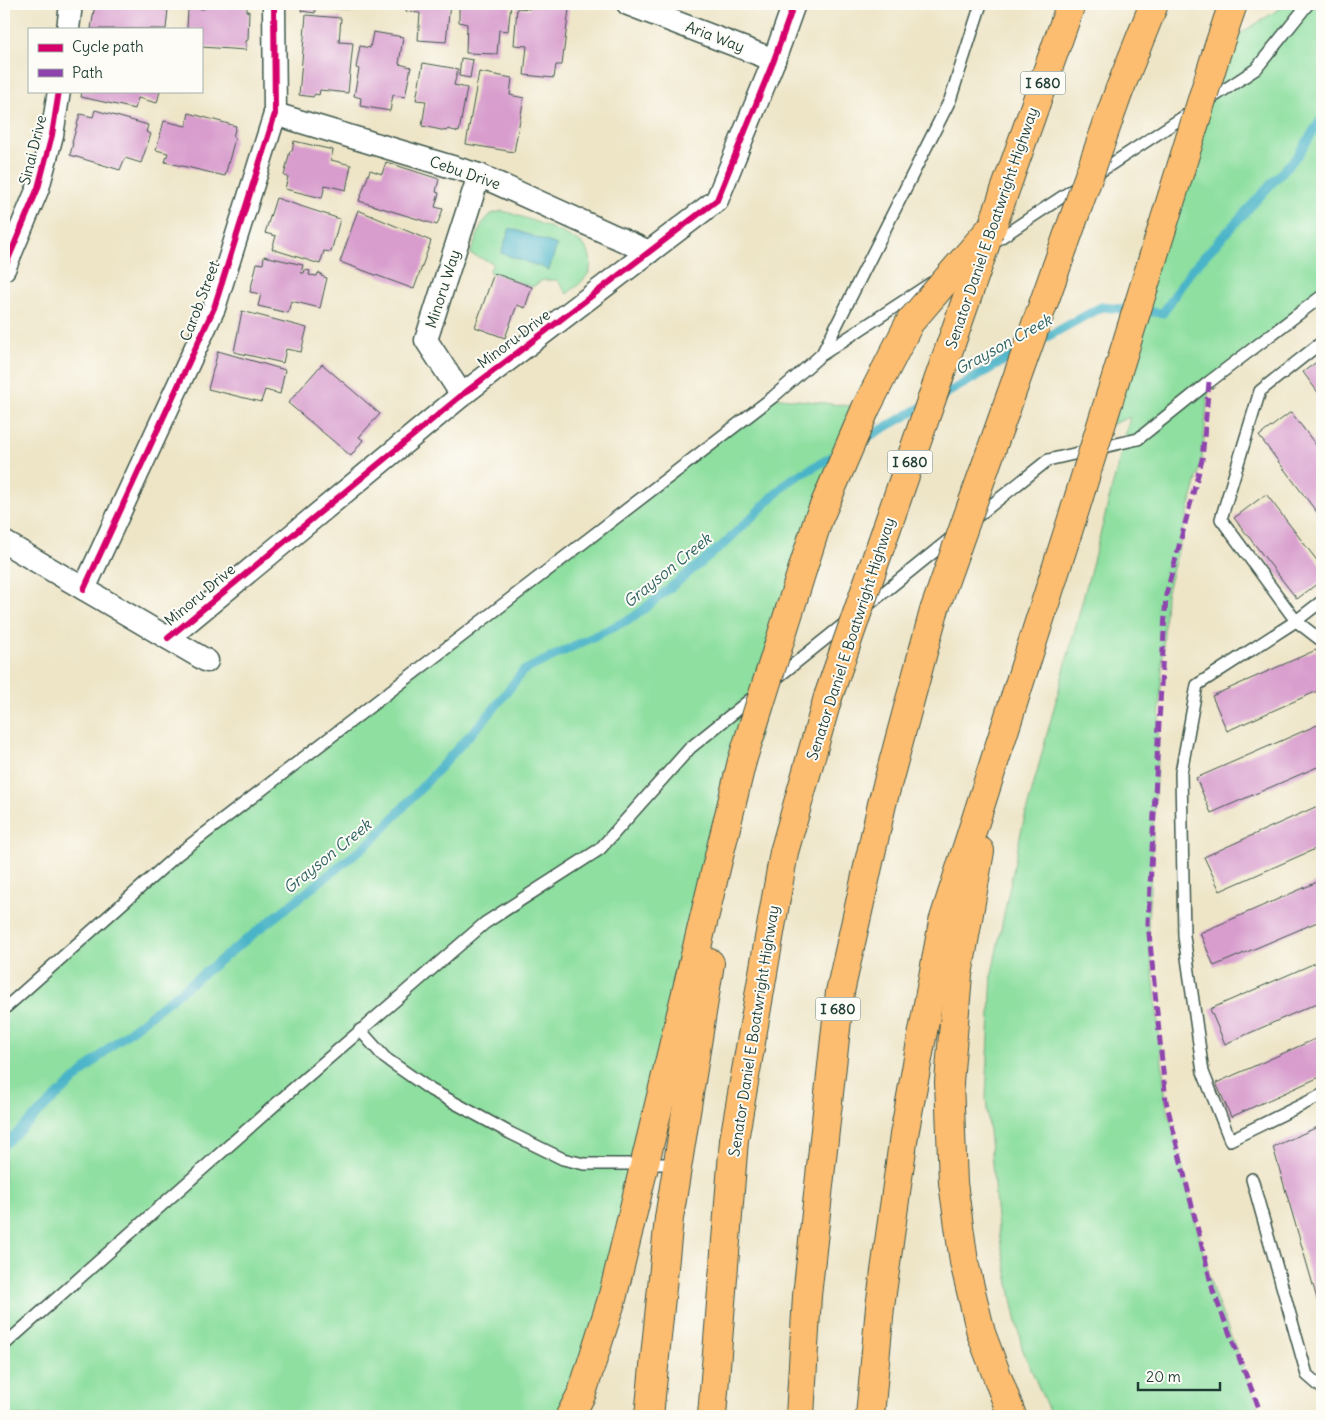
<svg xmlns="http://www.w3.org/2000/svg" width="1326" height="1420" viewBox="0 0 1326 1420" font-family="Delius,sans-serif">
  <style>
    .green { fill: #8edfa0; stroke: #568e6a }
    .water { fill: #4ab4c8; stroke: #34787e }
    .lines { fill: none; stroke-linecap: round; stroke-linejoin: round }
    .stream { stroke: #4ab4c8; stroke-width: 9 }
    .building { fill: #d89dcd }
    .service-casing { stroke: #3e564a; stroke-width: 14 }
    .minor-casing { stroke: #3e564a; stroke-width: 25 }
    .motorway-casing { stroke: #3e564a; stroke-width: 30 }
    .service { stroke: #fff; stroke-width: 11 }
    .minor { stroke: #fff; stroke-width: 22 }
    .motorway { stroke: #fcbd6f; stroke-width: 28 }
    .motorway-bridge-casing { stroke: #3e564a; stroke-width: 30; stroke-linecap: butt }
    .motorway-bridge { stroke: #fcbd6f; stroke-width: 28 }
    .quiet { stroke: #8e44ad; stroke-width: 5; stroke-dasharray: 10 5; stroke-linecap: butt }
    .cycleway-casing { stroke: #fdfcf7; stroke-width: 9 }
    .cycleway { stroke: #d6006c; stroke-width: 6 }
    .labels { text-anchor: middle; stroke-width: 4; stroke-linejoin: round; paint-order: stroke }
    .shield { fill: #fdfcf7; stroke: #62766e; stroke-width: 1 }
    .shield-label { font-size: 14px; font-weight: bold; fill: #1f3d34 }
    .street-label { font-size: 15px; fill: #1f3d34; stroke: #fdfcf7 }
    .water-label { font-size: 16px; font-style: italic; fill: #2c6160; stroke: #fdfcf7 }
  </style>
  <rect width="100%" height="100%" fill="#fdfcf7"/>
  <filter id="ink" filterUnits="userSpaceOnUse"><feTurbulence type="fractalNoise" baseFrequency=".02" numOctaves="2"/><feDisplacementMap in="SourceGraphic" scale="10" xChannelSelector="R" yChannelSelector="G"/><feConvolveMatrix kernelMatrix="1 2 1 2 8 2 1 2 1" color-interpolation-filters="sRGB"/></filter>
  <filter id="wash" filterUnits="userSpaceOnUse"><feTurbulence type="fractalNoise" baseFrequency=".0096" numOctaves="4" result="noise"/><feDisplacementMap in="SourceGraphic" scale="20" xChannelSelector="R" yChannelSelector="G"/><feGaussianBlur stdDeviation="1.12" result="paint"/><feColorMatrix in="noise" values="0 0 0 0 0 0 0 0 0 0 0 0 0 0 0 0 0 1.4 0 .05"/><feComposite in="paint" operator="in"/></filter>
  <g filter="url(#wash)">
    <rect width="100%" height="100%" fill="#eee5c7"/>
    <g class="green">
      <path d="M1287,4H1322V296L1209,382L1202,460L1166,595L1148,923L1166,1101L1213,1291L1262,1416H1051L1022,1348L998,1229L986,1098L992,973L1021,832L1101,531L1130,417L1100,429L1218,48Z"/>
      <path d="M502,211C517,214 577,236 585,247C590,253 592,262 590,269C587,280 575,287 567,294L557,280H543L532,287L489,272L493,263L470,254L482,224L491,214Z"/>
      <path d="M773,397L866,408L818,520L570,1416H4V1009L177,855Z"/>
    </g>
    <path class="water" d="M510,228L557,245L549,270L501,253Z"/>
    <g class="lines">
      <g class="stream">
        <path d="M1036,343L1101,307L1163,313L1190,272L1298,155L1322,118"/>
        <path d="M940,397L1018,353"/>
        <path d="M859,442L922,407"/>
        <path d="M4,1145L110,1047L374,839L492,711L523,671L634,617L723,545L789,481L839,453"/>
      </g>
    </g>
    <g id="blocks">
      <g class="building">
        <path d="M95,4H151V7L154,8V5L163,7V10L168,9L166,29H91Z"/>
        <path d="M204,4H247V12L249,11L248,40L246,41V50L201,47V29H187L188,8L204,9Z"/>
        <path d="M302,4H349V9L315,8V13L301,11Z"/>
        <path d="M371,4H400V7L371,5Z"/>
        <path d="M407,4H450L446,42L418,40L420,13L406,12Z"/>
        <path d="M459,4H511L508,31L499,30L497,54L466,53L467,24L459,22Z"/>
        <path d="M531,4L561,6L560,8L569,9L562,65H556L554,78L524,75L527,46L514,45L517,8L530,9Z"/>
        <path d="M306,15L341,18L339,42L353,43L348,93L320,90L319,95L315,94L313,97L299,95Z"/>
        <path d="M373,32L403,37L399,64L411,67L405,97L393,95L390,111L360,106L361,98L354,96L359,69L356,68L360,46L370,48Z"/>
        <path d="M461,58L473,60L470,78L459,76Z"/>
        <path d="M423,63L458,69L454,85L467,88L459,132L448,129L446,131L422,126L426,101L416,100Z"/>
        <path d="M479,72L512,78L510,95L524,98L514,152L466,144Z"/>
        <path d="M82,91H160L157,103L138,98L135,109L81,97Z"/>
        <path d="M95,110L148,125L146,132L151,134L141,163L125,158L120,170L70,155L73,143H72L80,114L93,117Z"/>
        <path d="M189,113L236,126L233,137L235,138L225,176L165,162L168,153L156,150L164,121L186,126Z"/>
        <path d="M294,141L333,150L331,160L351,165L346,190L325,185L322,198L285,189L288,177L284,176L290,151H292Z"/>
        <path d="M386,162L439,179L436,192L439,193L435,207L443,209L437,225L359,201L370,170L382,174Z"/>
        <path d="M276,198L340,219L331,252L324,251L320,264L272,249L276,236L265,233Z"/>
        <path d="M358,210L431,241L414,289L340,262Z"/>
        <path d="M264,256L303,265L301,273H304L305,270L310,271L309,275L317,276L318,273L322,274L321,276L327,278L320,308L291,301L288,313L258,306L261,294L250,292L257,263L263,264Z"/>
        <path d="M494,273L532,287L525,308L517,305L505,338L475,327Z"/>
        <path d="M242,311L307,328L301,352L286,349L283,363L234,352Z"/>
        <path d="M218,351L285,370L280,394L265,390L261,402L208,389Z"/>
        <path d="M1322,358V398L1303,372Z"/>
        <path d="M322,364L380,414L359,437L363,440L351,456L288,403Z"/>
        <path d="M1291,412L1322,453V519L1259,436Z"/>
        <path d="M1266,494L1322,567V580L1297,599L1234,518Z"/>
        <path d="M1316,650L1322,664V689L1227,731L1212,696Z"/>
        <path d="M1322,723V765L1211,813L1196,778Z"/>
        <path d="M1322,804V846L1220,891L1204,857Z"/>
        <path d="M1322,880V920L1214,966L1200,933Z"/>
        <path d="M1322,960V1001L1225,1044L1210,1009Z"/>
        <path d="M1322,1036V1076L1231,1117L1216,1083Z"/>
        <path d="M1322,1125V1316L1273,1147Z"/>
      </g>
    </g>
  </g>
  <g filter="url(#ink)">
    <use href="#blocks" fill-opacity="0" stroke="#3e564a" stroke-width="1"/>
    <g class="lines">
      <defs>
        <g id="service">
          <path d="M1095,175L1256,69L1308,4"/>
          <path d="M991,244L1080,185"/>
          <path d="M1322,342L1260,391L1221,519L1296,621L1322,601"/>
          <path d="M823,354L931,283"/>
          <path d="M974,519L1048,460L1138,439L1209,382L1322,296"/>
          <path d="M867,606L956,534"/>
          <path d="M1322,641L1296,621L1197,685L1181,773L1184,936L1203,1072L1230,1140L1322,1095"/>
          <path d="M773,681L849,620"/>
          <path d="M4,1009L177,855L773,397L822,354L950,100L981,4"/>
          <path d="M360,1030L385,1058L431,1090L510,1133L563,1159L584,1164H678"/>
          <path d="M1252,1179L1307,1375L1322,1388"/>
          <path d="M4,1345L294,1088L485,923L600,849L690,748L757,694"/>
        </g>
        <g id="minor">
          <path d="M628,4L774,60"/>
          <path d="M68,29L71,4"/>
          <path d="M275,114L479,175L649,252"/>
          <path d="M4,269L38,188L52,135L59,91"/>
          <path d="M462,395L426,340L479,175"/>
          <path d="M4,542L207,661"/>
          <path d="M84,589L214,308L275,114L274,4"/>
          <path d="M168,638L462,395L717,200L774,60L794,4"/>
        </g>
        <g id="motorway">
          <path d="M1218,48L1233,4"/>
          <path d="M1119,91L1154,4"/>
          <path d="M992,227L1071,4"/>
          <path d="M980,851L958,975L949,1082L953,1183L964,1262L981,1333L1012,1416"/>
          <path d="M570,1416L582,1393L612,1299L742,761"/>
          <path d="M649,1416L669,1218L710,963"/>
          <path d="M712,1416L734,1140L784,852L828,697"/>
          <path d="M800,1416L807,1296L840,992L882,804L934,611"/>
          <path d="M870,1416L880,1307L904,1135L943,922L1073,516"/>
        </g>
      </defs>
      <use href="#service" class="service-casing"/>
      <use href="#minor" class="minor-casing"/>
      <use href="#motorway" class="motorway-casing"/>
      <use href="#service" class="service"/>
      <use href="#minor" class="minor"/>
      <use href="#motorway" class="motorway"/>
      <defs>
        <g id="motorway-bridge">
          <path d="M1073,516L1218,48"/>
          <path d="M934,611L1119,91"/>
          <path d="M828,697L987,240"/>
          <path d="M742,761L818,520L866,408L910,322L992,227"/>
        </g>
      </defs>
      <use href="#motorway-bridge" class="motorway-bridge-casing"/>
      <use href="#motorway-bridge" class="motorway-bridge"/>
      <path class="quiet" d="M1209,382L1202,460L1166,595L1148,923L1166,1101L1213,1291L1262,1416"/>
      <defs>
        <g id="cycleway">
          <path d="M4,269L38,188L52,135L59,91"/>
          <path d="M84,589L214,308L275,114L274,4"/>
          <path d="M168,638L462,395L717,200L774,60L794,4"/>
        </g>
      </defs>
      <use href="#cycleway" class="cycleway-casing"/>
      <use href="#cycleway" class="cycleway"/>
    </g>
  </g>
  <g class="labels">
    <g class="shield">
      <rect x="1020.5" y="71.5" width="45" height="23" rx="4"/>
      <rect x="887.5" y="450.5" width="45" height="23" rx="4"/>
      <rect x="815.5" y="997.5" width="45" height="23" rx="4"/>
    </g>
    <g class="shield-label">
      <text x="1043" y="88">I 680</text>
      <text x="910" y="467">I 680</text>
      <text x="838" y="1014">I 680</text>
    </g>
    <g class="street-label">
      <text transform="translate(715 37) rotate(21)" y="5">Aria Way</text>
      <text transform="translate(33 150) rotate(-76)" y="5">Sinai Drive</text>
      <text transform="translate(465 173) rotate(19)" y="5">Cebu Drive</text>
      <text transform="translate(992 228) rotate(-71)" y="5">Senator Daniel E Boatwright Highway</text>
      <text transform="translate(443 289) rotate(-72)" y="5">Minoru Way</text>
      <text transform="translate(200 301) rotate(-69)" y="5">Carob Street</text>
      <text transform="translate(514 339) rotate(-37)" y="5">Minoru Drive</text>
      <text transform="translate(200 595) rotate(-40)" y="5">Minoru Drive</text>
      <text transform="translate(851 639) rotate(-72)" y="5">Senator Daniel E Boatwright Highway</text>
      <text transform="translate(754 1031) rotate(-81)" y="5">Senator Daniel E Boatwright Highway</text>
    </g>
    <g class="water-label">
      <text transform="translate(1003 344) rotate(-29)" y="6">Grayson Creek</text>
      <text transform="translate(667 570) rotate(-39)" y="6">Grayson Creek</text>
      <text transform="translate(327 856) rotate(-39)" y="6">Grayson Creek</text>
    </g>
  </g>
  <rect width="1326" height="1420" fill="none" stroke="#fdfcf7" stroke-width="20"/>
  <rect x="28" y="28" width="175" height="65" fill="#fdfcf7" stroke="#a4b0a9"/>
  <rect x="38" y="44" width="25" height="8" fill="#d6006c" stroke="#a4b0a9"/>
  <text x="72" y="52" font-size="15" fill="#1f3d34">Cycle path</text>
  <rect x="38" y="69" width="25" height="8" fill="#8e44ad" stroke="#a4b0a9"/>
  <text x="72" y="78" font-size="15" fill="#1f3d34">Path</text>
  <path d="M1138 1382v8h82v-8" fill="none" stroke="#1f3d34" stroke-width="2.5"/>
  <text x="1146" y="1382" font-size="15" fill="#1f3d34" stroke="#fdfcf7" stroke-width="4" paint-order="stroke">20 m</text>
</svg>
